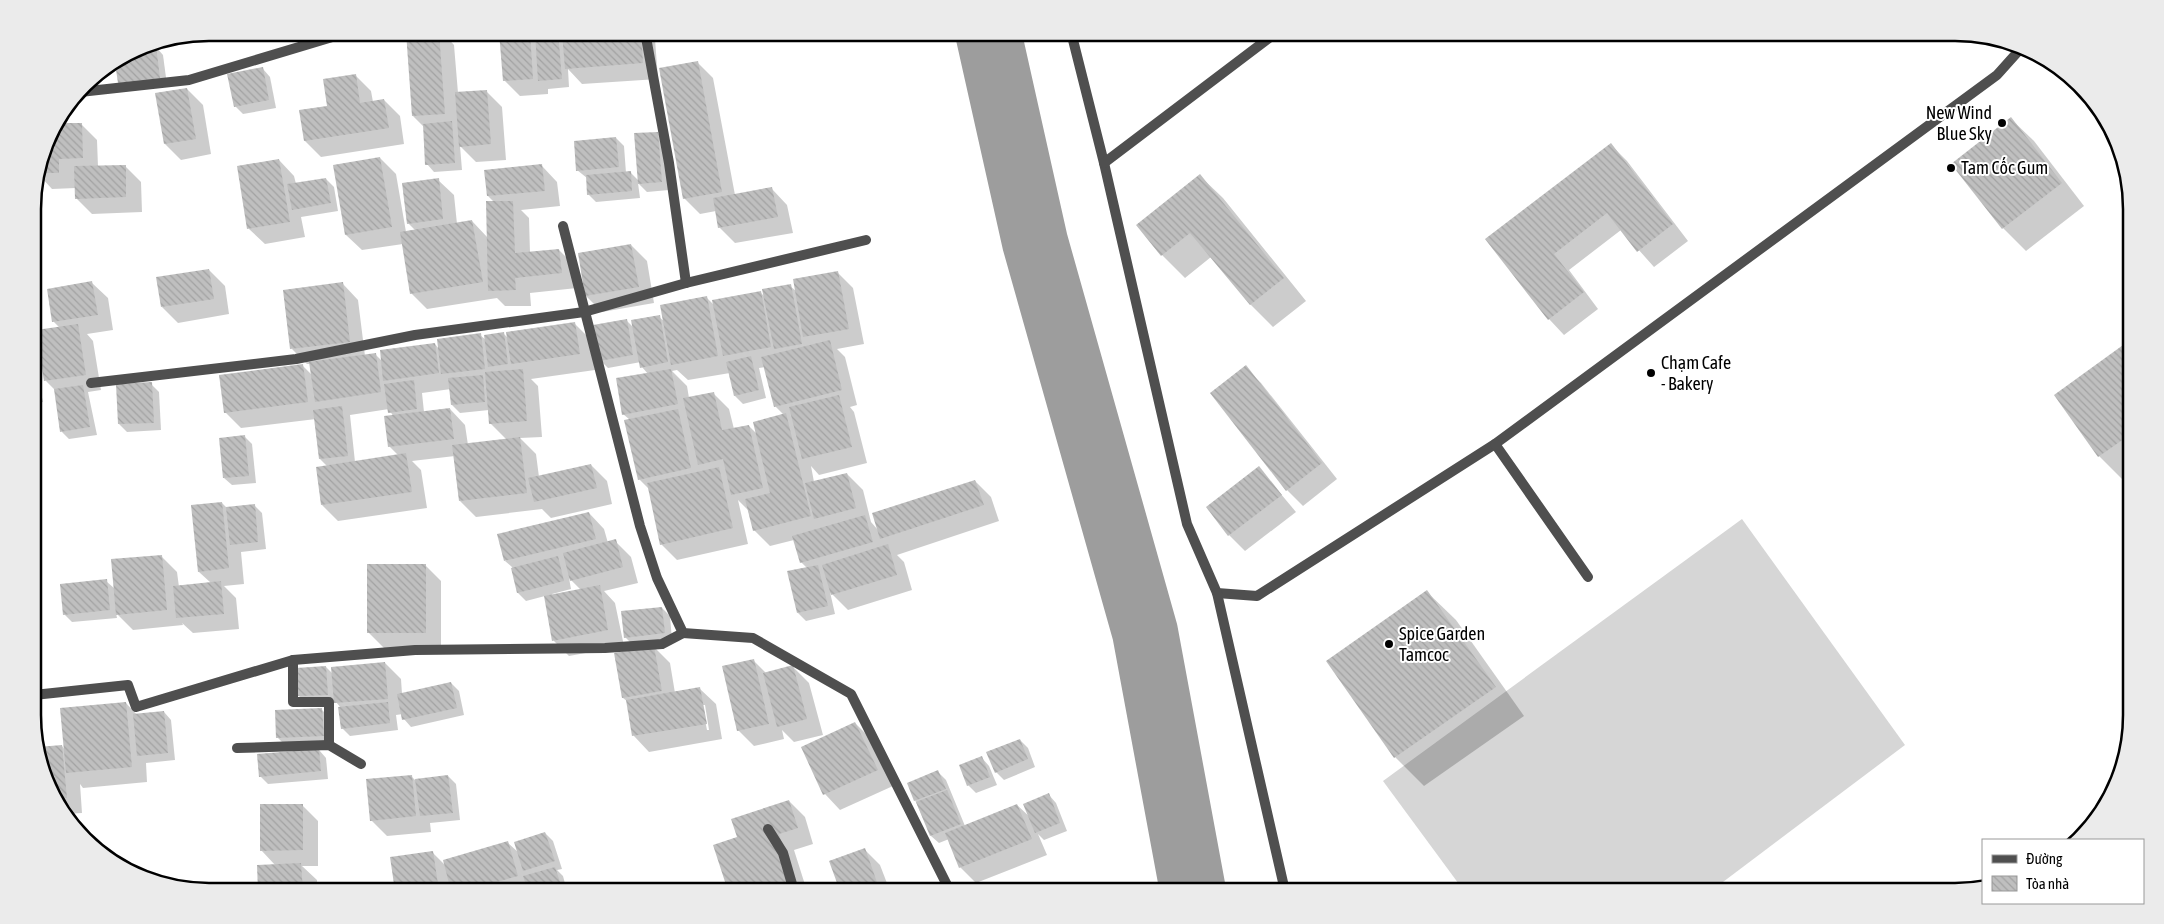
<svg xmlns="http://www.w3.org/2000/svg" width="2164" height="924" viewBox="0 0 2164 924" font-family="'Asap Condensed',sans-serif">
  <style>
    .grass { fill: #d6d6d6 }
    .shadow { fill: #0003; fill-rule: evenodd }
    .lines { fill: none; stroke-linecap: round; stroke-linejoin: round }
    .river { stroke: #9d9d9d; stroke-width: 66 }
    .building { fill: url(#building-back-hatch) }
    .minor { stroke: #4f4f4f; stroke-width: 10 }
    .poi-dot { fill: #000; stroke: #fff; stroke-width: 2 }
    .labels { text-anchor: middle; stroke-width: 4; stroke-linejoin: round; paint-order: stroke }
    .poi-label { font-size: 18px; fill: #000; stroke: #fff; text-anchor: start }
    .rim { fill: none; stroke: #000; stroke-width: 2.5 }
  </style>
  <defs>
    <pattern id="building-back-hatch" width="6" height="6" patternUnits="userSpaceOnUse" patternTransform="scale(1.25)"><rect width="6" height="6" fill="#bfbfbf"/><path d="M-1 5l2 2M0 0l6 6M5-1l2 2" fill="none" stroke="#a2a2a2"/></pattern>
  </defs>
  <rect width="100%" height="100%" fill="#fff"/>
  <path class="grass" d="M1742,519L1905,745L1711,891H1464L1383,781Z"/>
  <g class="shadow">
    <path d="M407,32H442L454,45L458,93L486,91L502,107L506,160L476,162L460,146L462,170L434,172L427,164L424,127L413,116Z"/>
    <path d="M500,32H533L536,36V33L559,32L564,38L649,32L655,39L658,79L582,84L568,69L569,87L548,89V94L520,96L504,80Z"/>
    <path d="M156,47L163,55L167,85L119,83L116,62L137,49Z"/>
    <path d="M697,62L713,78L735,195L772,189L787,205L793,233L735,243L719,227L716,211L700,214L684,198Z"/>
    <path d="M263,69L270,77L276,108L243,114L235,106Z"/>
    <path d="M355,75L371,91L373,102L384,100L400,116L404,144L321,157L305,141L328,107Z"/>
    <path d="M187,89L203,105L211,154L181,160L165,144Z"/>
    <path d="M2011,119L2034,141L2084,206L2026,251L2003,228L1953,164Z"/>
    <path d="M56,124H81L97,140L98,167L125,166L141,182L142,212L92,214L76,198V188L52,189L40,176V180H38L51,131Z"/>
    <path d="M658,133L666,141L669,190L647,192L638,183L640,198L596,202L588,194L587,178L577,170L616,138L624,146L626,173L630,172L639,181Z"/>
    <path d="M1611,145L1627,161L1688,241L1654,267L1621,230L1569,270L1598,309L1564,335L1549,319L1487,240Z"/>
    <path d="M380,158L396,174L406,232L415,230L408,223L438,180L454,195L457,224L472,221L488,238L494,202L488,196L542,166L557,182L560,206L521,210L529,218L530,253L559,250L575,266L577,288L530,293L531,306H505L497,298L427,309L411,293L403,244L362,250L346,235Z"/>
    <path d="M279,160L294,176L296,184L326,179L334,187L338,211L301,217L305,237L265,244L249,229Z"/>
    <path d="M1200,176L1223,198L1306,301L1273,327L1251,305L1211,257L1185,278L1162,255Z"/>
    <path d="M631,245L647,261L654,303L602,312L586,296L579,254Z"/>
    <path d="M209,270L225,286L229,314L178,323L162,307Z"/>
    <path d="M837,272L853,288L864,344L837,349L845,357L857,405L850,407L854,412L867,463L819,475L811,466L814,482L847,474L863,490L871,522L878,530L975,481L991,497L999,521L897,555L904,562L912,590L848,610L830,592L835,614L806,621L798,613L807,568L801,562L794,540L770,546L754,530L748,510L738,500L748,544L677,560L661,544L650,490L639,479L630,420L623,414L648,374L642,367L641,362L608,368L600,360L626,320L634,328L659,317L665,322L707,298L714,305L760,292L765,297L790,286L796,291ZM765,367L775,406L784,415L758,435L749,426L734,429L729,409L713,393L689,398L687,386L672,371L677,370L688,380L730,373L735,396L743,404L766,398L759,368Z"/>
    <path d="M92,283L108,298L113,330L87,334L93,341L101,390L88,392L97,435L69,439L62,432L55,390L46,381L60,328L53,321Z"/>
    <path d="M343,284L358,300L365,356L375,354L382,361L435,344L439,349L480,335L486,340L503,333L508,338L574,323L590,339L595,370L531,379L538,386L542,437L520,438L536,454L539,477L591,465L607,481L612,504L551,518L542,509L476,517L460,501L455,456L412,461L421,470L427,508L338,521L322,505L317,468L327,466L320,459L316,419L241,428L225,412L303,366L312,375L311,364H307L292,349ZM451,389L452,405L460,413L489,410L491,424L507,440L468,445L465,425L450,409L424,412L422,393ZM389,409L393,416L389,446L398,455L355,462L350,415Z"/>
    <path d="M2130,342L2131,473L2122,479L2099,456L2056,395Z"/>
    <path d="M33,356L43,402L33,404Z"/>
    <path d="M1245,367L1261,383L1337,479L1303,506L1287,490Z"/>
    <path d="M151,384L159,392L161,430L127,432L119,424Z"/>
    <path d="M244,436L252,444L256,483L232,485L224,478Z"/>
    <path d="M1259,468L1296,512L1245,551L1229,535Z"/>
    <path d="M222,503L227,508L254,505L262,513L266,549L241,552L244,584L224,586L236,598L239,629L193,633L182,623L183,625L133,630L116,613L117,618L72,622L64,614L106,581L115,589L161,556L177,572L179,587L211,583L199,572Z"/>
    <path d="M589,513L604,529L608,543L615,541L631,557L638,583L604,591L615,603L624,646L569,656L554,641L545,596L526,601L518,593L512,567L505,561ZM569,578L581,590L553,596L552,594L571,589Z"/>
    <path d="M425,565L441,581V648H384L368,632Z"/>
    <path d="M1427,592L1456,620L1524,716L1424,786L1395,757L1327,661Z"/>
    <path d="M662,608L670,616L672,640L633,645L625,637Z"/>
    <path d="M34,622L37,642L34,643Z"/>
    <path d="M654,647L670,663L675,693L700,689L716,704L722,739L649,752L634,736L628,702L623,698ZM702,705H705L709,730H707Z"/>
    <path d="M753,660L767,674L793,667L809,683L823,735L794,742L782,730L784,739L754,746L738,730Z"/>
    <path d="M385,663L401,679L402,694L451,683L459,691L464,715L411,727L404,719L403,714L396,715L398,730L350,736L342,728L341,708L336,702L307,704L299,696L326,667L333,674Z"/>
    <path d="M126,703L137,715L164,712L171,720L175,760L146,763L147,782L83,788L80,784L82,813L66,814L38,748L62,746L65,750Z"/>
    <path d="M322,710L330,718L331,743L285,745L277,737Z"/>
    <path d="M855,723L871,739L893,786L840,810L825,794L803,747Z"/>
    <path d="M1020,740L1028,748L1035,767L1004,780L996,772Z"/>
    <path d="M319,750L326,758L328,779L268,784L260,776Z"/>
    <path d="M982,758L989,766L997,785L976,793L968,785Z"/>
    <path d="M938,772L946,780L965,826L1017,805L1031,818L1049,795L1056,803L1067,831L1044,840L1038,834L1047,855L976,883L960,867L949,839L939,843L931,836L915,800Z"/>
    <path d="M411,776L415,780L448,776L456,784L460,820L430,823L431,832L387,836L371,820Z"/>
    <path d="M789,801L805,817L813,844L794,850L807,891H729L715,846L739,838Z"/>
    <path d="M302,805L318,821V866H302L317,880V891L336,889L339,891H259L258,867L276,866L261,850Z"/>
    <path d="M545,833L553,841L562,869L557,870L563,876L567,891H397L391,859L432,852L445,865L508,843L519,853Z"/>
    <path d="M864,849L880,865L890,891H841L830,861Z"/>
    <path d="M380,884L388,891H341V889Z"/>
  </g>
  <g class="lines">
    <path class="river" d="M988,32L1035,242L1145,632L1193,891"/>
  </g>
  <g class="building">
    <path d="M406,32H439L445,114L412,116Z"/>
    <path d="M499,32H530L533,79L503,81Z"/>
    <path d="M535,32H558L562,79L538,81Z"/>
    <path d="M562,32H641L643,63L565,69Z"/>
    <path d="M156,46L160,78L118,83L115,63L139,48Z"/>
    <path d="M698,61L722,192L683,199L659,68Z"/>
    <path d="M263,67L269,100L234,107L227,74Z"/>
    <path d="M356,74L360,103L384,99L389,128L304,141L299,110L327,106L323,79Z"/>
    <path d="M187,88L196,139L164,144L155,93Z"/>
    <path d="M487,90L491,144L459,147L455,92Z"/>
    <path d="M2011,117L2062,183L2002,229L1951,164Z"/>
    <path d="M452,121L455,163L425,165L423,124Z"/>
    <path d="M57,123H82L83,158L59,159V173H39L51,131Z"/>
    <path d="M658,132L662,182L638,184L634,133Z"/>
    <path d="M616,137L619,167L576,171L574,141Z"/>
    <path d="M1611,143L1673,224L1637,252L1607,213L1554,254L1584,292L1548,320L1485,239Z"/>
    <path d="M380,157L392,227L345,235L333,165Z"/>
    <path d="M279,159L290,222L247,229L237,166Z"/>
    <path d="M542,164L545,191L487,196L484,170Z"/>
    <path d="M126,165V197L75,199L74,166Z"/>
    <path d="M631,171L632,191L587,195L586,175Z"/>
    <path d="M1200,174L1284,278L1250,305L1190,233L1161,256L1136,225Z"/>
    <path d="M326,178L331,203L292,210L287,184Z"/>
    <path d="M439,178L443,219L407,224L402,183Z"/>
    <path d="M772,187L778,217L718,228L713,198Z"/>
    <path d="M486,201H513L515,253L559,249L562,273L515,278L516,290L488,291Z"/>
    <path d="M472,220L483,282L410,294L400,232Z"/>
    <path d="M631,244L639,287L585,296L578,253Z"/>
    <path d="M209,269L214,299L161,307L156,277Z"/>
    <path d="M838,271L849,329L803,337L793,279Z"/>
    <path d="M92,281L98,315L52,322L47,289Z"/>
    <path d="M343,282L350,342L290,349L283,290Z"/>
    <path d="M791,284L802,344L774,349L762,289Z"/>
    <path d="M761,291L771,347L723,356L712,300Z"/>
    <path d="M707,296L718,356L671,365L660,305Z"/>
    <path d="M660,315L668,362L640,368L631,320Z"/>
    <path d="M627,319L633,355L599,361L593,325Z"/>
    <path d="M575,322L580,354L511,364L506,332Z"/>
    <path d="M78,324L86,375L44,381L36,330Z"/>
    <path d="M504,332L508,364L488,367L484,335Z"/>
    <path d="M481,333L485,369L441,374L437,339Z"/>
    <path d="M830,340L842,390L774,407L761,357Z"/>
    <path d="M2130,340L2131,434L2098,457L2054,395Z"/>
    <path d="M435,343L439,373L383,381L380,350Z"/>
    <path d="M376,353L381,392L315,402L309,362Z"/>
    <path d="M751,356L759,390L734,396L726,362Z"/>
    <path d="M303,364L308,402L224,413L219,375Z"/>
    <path d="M1246,365L1322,463L1286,491L1210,393Z"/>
    <path d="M523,369L527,421L489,424L485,372Z"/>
    <path d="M671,369L678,404L622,415L616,378Z"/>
    <path d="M483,375L485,402L451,405L448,378Z"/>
    <path d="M414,380L417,409L388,413L384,384Z"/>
    <path d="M152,382L154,423L118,424L116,384Z"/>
    <path d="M83,385L90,427L60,432L54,389Z"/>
    <path d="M714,392L722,430L749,425L763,488L731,495L723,459L698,465L683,398Z"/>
    <path d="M839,395L852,447L802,459L789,407Z"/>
    <path d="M342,406L348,456L319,459L313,410Z"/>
    <path d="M450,408L454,439L388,447L384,416Z"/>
    <path d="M678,409L691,468L638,480L624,420Z"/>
    <path d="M786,413L811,516L753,531L745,499L770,493L753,422Z"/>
    <path d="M245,435L249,476L223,478L219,438Z"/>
    <path d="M520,437L527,493L459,501L452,445Z"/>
    <path d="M406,453L412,492L321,505L316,467Z"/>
    <path d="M591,464L597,488L534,502L528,478Z"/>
    <path d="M1259,466L1282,495L1228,536L1206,507Z"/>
    <path d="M719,467L733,528L660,545L647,483Z"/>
    <path d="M847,473L856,508L814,519L805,483Z"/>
    <path d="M975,480L984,505L880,539L872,513Z"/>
    <path d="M222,502L229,568L198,572L191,505Z"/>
    <path d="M255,504L258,542L230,545L226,507Z"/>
    <path d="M589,512L596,539L504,561L497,534Z"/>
    <path d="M865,515L873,542L800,563L792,536Z"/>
    <path d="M616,539L623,567L570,581L563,553Z"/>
    <path d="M888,544L897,575L831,595L822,565Z"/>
    <path d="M162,555L167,610L116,615L111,559Z"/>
    <path d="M558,556L564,581L517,593L511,568Z"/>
    <rect x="367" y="564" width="59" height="69"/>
    <path d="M818,565L828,606L797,613L787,571Z"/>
    <path d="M107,579L110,610L63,615L60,584Z"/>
    <path d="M221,581L224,614L176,618L173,586Z"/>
    <path d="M600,585L608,630L552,641L544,596Z"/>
    <path d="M1427,590L1496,687L1394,758L1326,661Z"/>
    <path d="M662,607L665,633L624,638L621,611Z"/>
    <path d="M654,646L662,691L622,698L614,653Z"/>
    <path d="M754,659L769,724L737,731L722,666Z"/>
    <path d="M385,662L388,699L334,703L331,667Z"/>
    <path d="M793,665L807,719L777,727L763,673Z"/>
    <path d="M326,666L328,695L298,696L296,668Z"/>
    <path d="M451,682L457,708L402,720L397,694Z"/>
    <path d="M700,687L707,724L632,736L626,700Z"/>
    <path d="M126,702L132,767L66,773L60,708Z"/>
    <path d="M388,702L390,723L341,729L338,707Z"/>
    <path d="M322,708L324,736L276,738L275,710Z"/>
    <path d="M164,711L168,753L137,756L133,714Z"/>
    <path d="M855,722L878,770L823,795L801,747Z"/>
    <path d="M1020,739L1028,759L995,773L986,752Z"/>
    <path d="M62,745L67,798H59L38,747Z"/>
    <path d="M319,749L321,771L259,777L257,754Z"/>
    <path d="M982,756L990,777L967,786L959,765Z"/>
    <path d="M938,770L946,789L914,801L907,783Z"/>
    <path d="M412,775L416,816L370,821L366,779Z"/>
    <path d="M448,775L453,813L420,816L415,779Z"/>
    <path d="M947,790L961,824L930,836L916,802Z"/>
    <path d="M1049,793L1060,823L1035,833L1023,804Z"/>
    <path d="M789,800L798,828L779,834L797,891H728L713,845L737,837L731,819Z"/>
    <path d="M260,804H303V850L260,851Z"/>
    <path d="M1017,804L1032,839L959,868L945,833Z"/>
    <path d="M545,832L555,861L523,871L514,842Z"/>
    <path d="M508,841L518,876L465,891H451L443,860Z"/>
    <path d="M865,848L880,891H840L829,861Z"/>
    <path d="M433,851L439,891H395L390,857Z"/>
    <path d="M301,863L303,891H258L257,865Z"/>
    <path d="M555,867L563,891H528L523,876Z"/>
    <path d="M381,883L382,891H340V888Z"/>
    <path d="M337,888V891H314V890Z"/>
  </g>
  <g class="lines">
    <g class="minor">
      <path d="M645,32L669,163L686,283"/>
      <path d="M1071,32L1104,163L1187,524L1217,593L1257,596L1495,444L1997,75L2023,46"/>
      <path d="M80,92L189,80L349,32"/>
      <path d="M1104,163L1277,32"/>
      <path d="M563,226L640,526L657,578L683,633L753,638L851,694L950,891"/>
      <path d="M91,383L296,359L415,335L584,312L686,283L866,240"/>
      <path d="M1495,444L1588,577"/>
      <path d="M1217,593L1285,891"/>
      <path d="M293,660V702H329V745"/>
      <path d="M34,695L128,685L136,707L293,660L415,650L605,648L662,644L683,633"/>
      <path d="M237,748L329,745L361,764"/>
      <path d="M768,829L783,853L794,891"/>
    </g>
  </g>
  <g class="poi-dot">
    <circle cx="2002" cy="123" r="5"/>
    <circle cx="1951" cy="168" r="5"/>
    <circle cx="1651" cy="373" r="5"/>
    <circle cx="1389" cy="644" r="5"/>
  </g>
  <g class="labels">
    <g class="poi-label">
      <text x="1992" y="119" text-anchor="end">New Wind<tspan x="1992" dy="21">Blue Sky</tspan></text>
      <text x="1961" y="174">Tam Cốc Gum</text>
      <text x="1661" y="369">Chạm Cafe<tspan x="1661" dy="21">- Bakery</tspan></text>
      <text x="1399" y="640">Spice Garden<tspan x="1399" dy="21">Tamcoc</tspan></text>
    </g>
  </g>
  <path d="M0 0H2164V924H0ZM209 41H1955A168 168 0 0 1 2123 209V715A168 168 0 0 1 1955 883H209A168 168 0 0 1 41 715V209A168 168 0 0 1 209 41Z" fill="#ebebeb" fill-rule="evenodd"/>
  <path class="rim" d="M209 41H1955A168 168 0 0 1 2123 209V715A168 168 0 0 1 1955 883H209A168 168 0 0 1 41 715V209A168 168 0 0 1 209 41Z"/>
  <rect x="1982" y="839" width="162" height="65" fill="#ffffff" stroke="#999999"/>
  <rect x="1992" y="855" width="25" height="8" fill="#4f4f4f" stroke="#999999"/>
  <text x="2026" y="864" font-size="15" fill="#000000">Đường</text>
  <rect x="1992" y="876" width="25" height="15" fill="url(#building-back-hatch)" stroke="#999999"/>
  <text x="2026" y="889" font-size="15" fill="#000000">Tòa nhà</text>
</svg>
